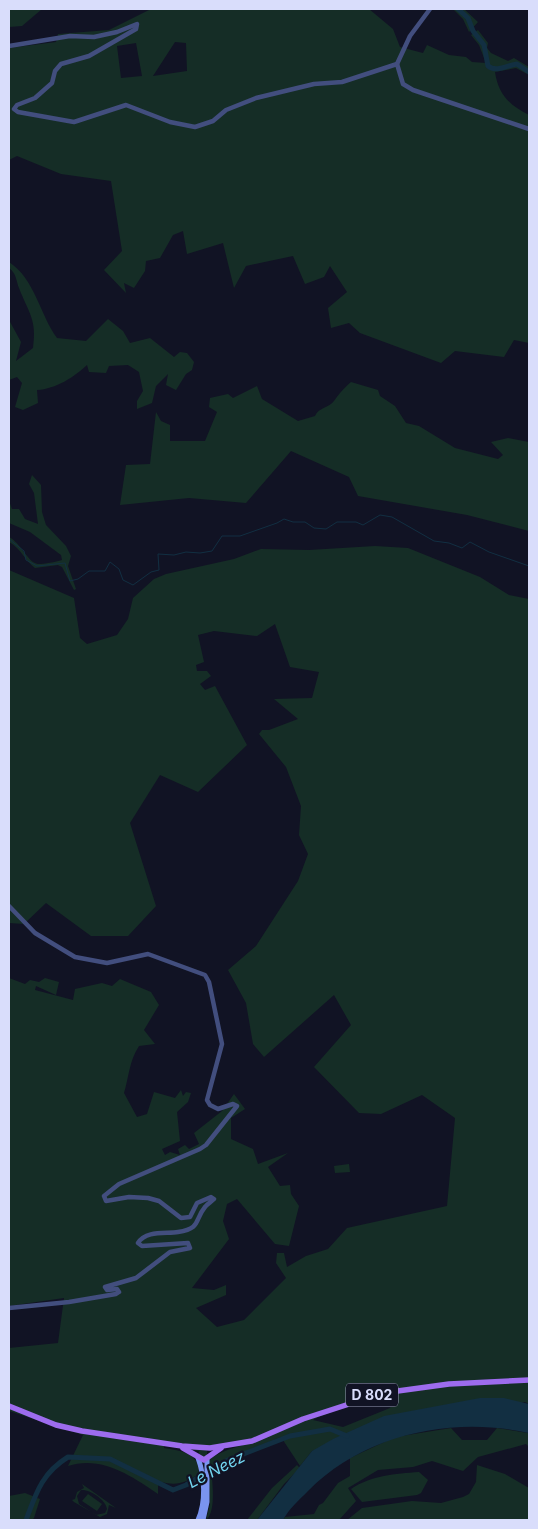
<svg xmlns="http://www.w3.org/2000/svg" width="538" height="1529" viewBox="0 0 538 1529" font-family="Inter,sans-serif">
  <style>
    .green { fill: #152d26; fill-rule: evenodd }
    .water { fill: #122f42 }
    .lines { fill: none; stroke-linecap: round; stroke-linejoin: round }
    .stream { stroke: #122f42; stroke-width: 1 }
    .river { stroke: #122f42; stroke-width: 5 }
    .tertiary { stroke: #424e7e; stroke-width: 4.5 }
    .secondary { stroke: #7a94f0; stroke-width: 5 }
    .primary { stroke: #9d6cee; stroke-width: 5.5 }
    .labels { text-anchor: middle; stroke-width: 4.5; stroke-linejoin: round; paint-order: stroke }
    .shield { fill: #111324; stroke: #9da0ba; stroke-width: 1 }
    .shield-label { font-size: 14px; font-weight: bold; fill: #d9ddfb }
    .water-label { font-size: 16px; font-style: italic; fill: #72d4ef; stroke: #111324 }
  </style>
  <rect width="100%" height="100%" fill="#111324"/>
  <g class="green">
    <path d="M9,9H42L22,26L9,27Z"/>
    <path d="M151,9H369L393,29L400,47L423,53L427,45L449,55L466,57L472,62L486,63L479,45L471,35L478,30L488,43L487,48L491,53L508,61L514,58L529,67V75L516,68L495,72C498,94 510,106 529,115V343L514,340L504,357L455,351L441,363L360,333L349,323L331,328L328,308L347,292L330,266L324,277L305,284L293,256L246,266L234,288L223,243L187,254L183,231L173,235L160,258L146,261L145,271L134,288L124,283L126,293L104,270L122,251L111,181L61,174L17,156L9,160V48L56,42L58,34L109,30ZM175,42L186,43L187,71L153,76ZM136,43L142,76L121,78L117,46Z"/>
    <path d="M453,9H464L478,22L469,32L463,19Z"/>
    <path d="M9,262C35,279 40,315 57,338L86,341L108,319L123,331L130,343L150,338L174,357L180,352L187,353L194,362L192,370L186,374L176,390L166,385L168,374L156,386L152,403L137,409V401L143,391L139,372L128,365L109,366L106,373L89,372L87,365C74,377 56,389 37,390L38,403L23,410L15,407L22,383L17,377L9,380V320L21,342L16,361L33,348C37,319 29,314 19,288C16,281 17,274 9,268Z"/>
    <path d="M351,382L378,390L380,396L395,406L406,423L419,426L455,448L498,459L503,455L491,442L508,438L529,442V531L467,515L358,496L349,477L291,451L246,503L189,498L120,505L126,465L150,464L156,412L161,421L170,425V441H205L217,412L209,407L210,398L228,394L233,398L257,386L262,399L298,421L315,416C319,407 329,408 334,401C339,394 343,389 351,382Z"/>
    <path d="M32,475L41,485L42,512L46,525L66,546L71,556L68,566L76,589L74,590L62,567L58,565L35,568C24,560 22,549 9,542V537C21,543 28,563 38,564C45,564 55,562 62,560L61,555L30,532L9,523V501L12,509H19L25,519L38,524L34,493L29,484Z"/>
    <path d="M375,546L408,548L480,577L509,595L529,599V1404L525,1402L312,1451L300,1466L281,1437L229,1458L208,1470L209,1460C223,1447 259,1443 278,1432L207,1451V1455L203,1458L199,1455V1451L164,1446V1448C181,1451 199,1452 199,1474C184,1484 175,1486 158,1481V1494C132,1476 101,1455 68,1466L83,1435L9,1411V1348L58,1343L64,1298L9,1306V978L25,984L30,980L39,982L45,978L59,982L56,995L36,986L35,990L73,1000L75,989L102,983L112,986L120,979L151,992L159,1005L144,1030L155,1044L139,1046C129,1061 129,1077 124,1093L137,1117L147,1114L154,1092L175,1098L181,1090L183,1096L186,1092L191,1093L188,1102L177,1112L180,1141L162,1149L165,1155L170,1152L180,1155L178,1149L185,1145L189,1149L199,1144L194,1133L222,1111L234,1094L245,1109L231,1118V1139L253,1149L258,1164L288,1153L268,1167L280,1186L290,1185L291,1194L299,1206L289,1246L275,1244L237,1199L227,1204L223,1221L229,1239L192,1288L214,1290L226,1285V1295L196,1308L217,1327L244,1320L286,1278L276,1263L277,1253H284L287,1267L306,1256L328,1249L347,1228L447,1206L455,1118L422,1095L381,1114L359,1113L314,1067L351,1025L334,995L264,1057L253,1044L246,1003L228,970L256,946L298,881L308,854L299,835L301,806L286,767L259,734L262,730H269L298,719L274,699L312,698L319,672L290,667L275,624L257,636L214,631L198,635L204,662L196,665L197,671H207L211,676L200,684L205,690L215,686L247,745L198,792L160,775L130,823L156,906L128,936H91L46,903L24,924L9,923V570L74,598L80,638L87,644L117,635L128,619L133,598L154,579L166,574L234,559L261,549L309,550ZM395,1394L390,1408L343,1427L313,1420L318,1417L376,1397Z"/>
    <path d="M349,1164L350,1172L335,1173L334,1166Z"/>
    <path d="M451,1428L462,1440H487L497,1428L528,1433L529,1447L526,1444L478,1457L463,1471L432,1461L413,1467L378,1470L348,1488L356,1501L339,1520H283L285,1517L314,1514L319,1505L323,1503L338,1483L350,1476V1458L395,1437Z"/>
    <path d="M297,1465L300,1468L284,1484L257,1520H247L272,1488Z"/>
    <path d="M477,1465L505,1474L529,1488V1520H347L362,1508L412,1501L441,1503L463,1497L469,1494L476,1482Z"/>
    <path d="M419,1472L428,1480L421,1493L417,1495L362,1502L351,1489C372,1475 395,1474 419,1472Z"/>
    <path d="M209,1478H212C213,1490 215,1513 206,1520L210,1504Z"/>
    <path d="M82,1484L116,1508L109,1505L107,1514L100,1517L74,1502L72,1500L75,1499L77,1492L84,1488ZM81,1490C90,1489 106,1500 107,1509L105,1513L96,1515L79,1504L77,1496Z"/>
    <path d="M25,1493L40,1499L34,1518L32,1520H9V1496Z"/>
    <path d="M88,1494L102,1504L97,1511L82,1501Z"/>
  </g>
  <path class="water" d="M480,1398H504L529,1404V1433C452,1416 365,1434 308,1491C299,1500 289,1509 283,1520H257L312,1451L333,1439L384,1416Z"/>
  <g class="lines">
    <path class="stream" d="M9,539L24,551L26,560L37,566L65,563L70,581L78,579L89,571H105L110,562L119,569L123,580L133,585L151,572L159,570L158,554L174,555L186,552L200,553L212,551L222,536H240L277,523L284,519L293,522H305L314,528L326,529L337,522H356L363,525L380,515L392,517L434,541L449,543L462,548L470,542L489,552L529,566"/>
    <g class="river">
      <path d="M458,9L468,18L473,31L484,45L488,66C497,73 507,65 517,64L529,72"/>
      <path d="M26,1520C36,1493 42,1473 68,1457L110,1459L173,1490L186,1485L228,1460L290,1436L330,1429L347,1436"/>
    </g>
    <g class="tertiary">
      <path d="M9,46L70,36L94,37L117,32L137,24L136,29L89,56L61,64L55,71L52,83L35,98L17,105L14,109L18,112L74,122L126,105L170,122L195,127L213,121L226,110L256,98L314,84L342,82L397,64L403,84L413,90L529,129"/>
      <path d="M397,64L410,36L430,9"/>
      <path d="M9,906L35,933L75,957L107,963L148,954L205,975L209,982L222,1044L207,1100L210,1105L218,1109L233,1104L237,1106L206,1145L200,1149L119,1184L104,1196L106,1201L129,1197L148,1198L159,1201L181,1218L190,1217L197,1203L211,1197L214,1199C211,1202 207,1204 205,1207C194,1220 202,1228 178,1232C166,1234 146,1230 138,1243L142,1246L188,1243L190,1248L170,1252L136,1278L105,1287L107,1290L117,1289L119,1292L116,1294L69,1302L9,1308"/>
    </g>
    <g class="secondary">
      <path d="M198,1520C206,1502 205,1477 198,1458"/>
      <path d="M203,1520L207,1502V1458"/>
    </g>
    <g class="primary">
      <path d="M9,1406L56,1425L82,1431L182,1446L210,1448L252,1441L303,1419L383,1393L449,1384L529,1380"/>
      <path d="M183,1448L204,1460L221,1448"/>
    </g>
  </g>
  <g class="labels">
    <rect class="shield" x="346" y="1383.5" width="52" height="23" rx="4"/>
    <g class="shield-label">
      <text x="372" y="1400">D 802</text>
    </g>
    <g class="water-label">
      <text transform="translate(216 1469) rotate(-27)" y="6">Le Neez</text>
    </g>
  </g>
  <rect width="538" height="1529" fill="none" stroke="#d9ddfb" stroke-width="20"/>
</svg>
